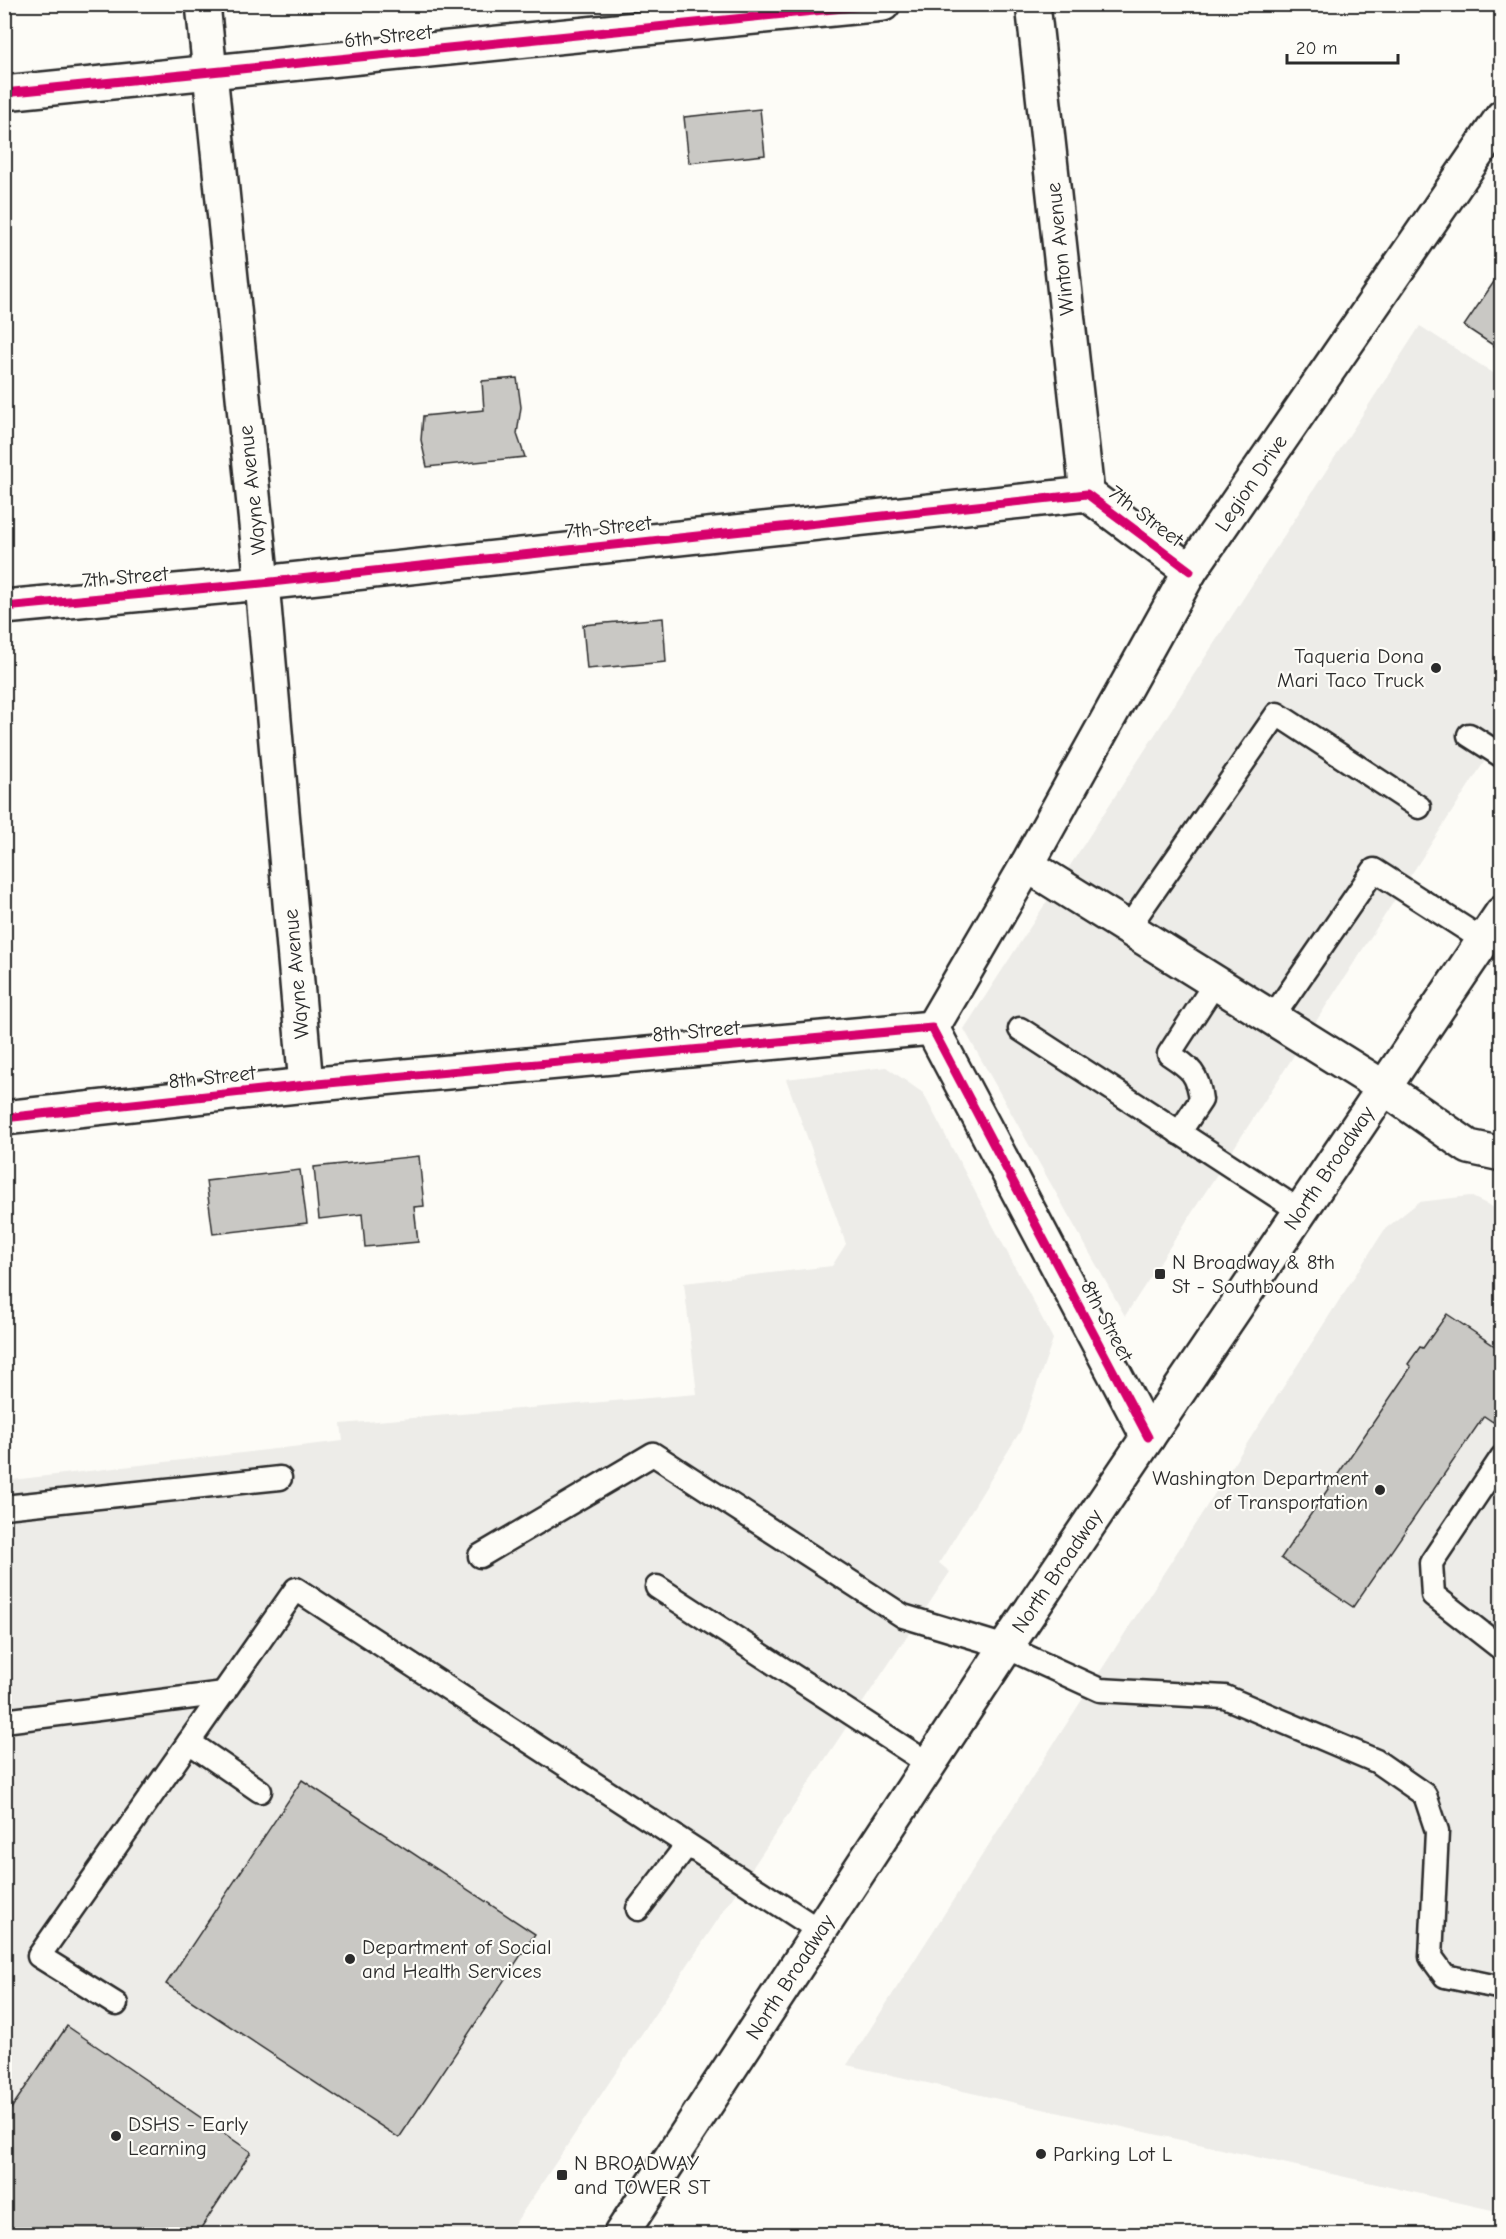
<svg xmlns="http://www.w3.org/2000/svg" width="1506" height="2239" viewBox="0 0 1506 2239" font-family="'Comic Neue',sans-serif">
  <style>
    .built { fill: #edece8 }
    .building { fill: #c9c8c4; stroke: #2b2b2b; stroke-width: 1.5 }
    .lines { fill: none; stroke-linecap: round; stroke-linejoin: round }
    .lane-casing { stroke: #2b2b2b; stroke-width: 27 }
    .street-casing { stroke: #2b2b2b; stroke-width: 38 }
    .primary-casing { stroke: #2b2b2b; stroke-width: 38 }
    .lane { stroke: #fdfcf7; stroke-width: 22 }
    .street { stroke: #fdfcf7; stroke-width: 33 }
    .primary { stroke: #fdfcf7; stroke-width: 33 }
    .cycleway-casing { stroke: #fdfcf7; stroke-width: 13 }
    .cycleway { stroke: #d6006c; stroke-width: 9 }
    .poi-dot { fill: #2b2b2b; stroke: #fdfcf7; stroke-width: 2 }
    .labels { text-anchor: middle; stroke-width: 4.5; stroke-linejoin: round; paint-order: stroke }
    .street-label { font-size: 21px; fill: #2b2b2b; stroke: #fdfcf7 }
    .poi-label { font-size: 21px; fill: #2b2b2b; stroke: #fdfcf7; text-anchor: start }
  </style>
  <rect width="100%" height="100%" fill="#fdfcf7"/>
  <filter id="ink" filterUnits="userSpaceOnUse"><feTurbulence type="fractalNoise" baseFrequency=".0167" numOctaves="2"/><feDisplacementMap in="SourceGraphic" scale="12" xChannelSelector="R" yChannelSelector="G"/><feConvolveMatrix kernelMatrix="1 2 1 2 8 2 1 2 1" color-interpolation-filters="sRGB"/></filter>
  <g filter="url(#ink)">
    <g class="built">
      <path d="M1420,326L1501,378V736L1125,1316L964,1029Z"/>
      <path d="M886,1067L923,1093L1053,1339L1021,1430L939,1563L950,1572L508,2234H5L4,1481L343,1441L341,1424L697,1394L684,1283L832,1266L846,1244L786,1079Z"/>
      <path d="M1470,1196L1501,1211V2212L847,2065L1385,1229L1419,1202Z"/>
    </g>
    <g class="building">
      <path d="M760,109L765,155L689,163L684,117Z"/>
      <path d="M1502,270V351L1464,326Z"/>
      <path d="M517,378L521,407L517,434L525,457L427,467L421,440L423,416L484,410L482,381Z"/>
      <path d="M663,618L666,662L587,669L583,625Z"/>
      <path d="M419,1156L424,1206L414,1207L418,1242L365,1247L362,1214L319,1219L314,1167Z"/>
      <path d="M300,1170L307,1223L213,1234L206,1181Z"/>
      <path d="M1447,1314L1502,1351V1409L1493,1422L1484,1416L1353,1607L1281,1558L1411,1367L1408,1364L1420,1347L1423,1348Z"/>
      <path d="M302,1780L535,1934L399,2138L166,1984Z"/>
      <path d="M67,2026L251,2152L197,2234H4V2119Z"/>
    </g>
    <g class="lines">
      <defs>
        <g id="lane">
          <path d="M1469,735L1502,756"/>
          <path d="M1128,928L1277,714L1419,807"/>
          <path d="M1272,1018L1374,870L1483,940"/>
          <path d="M1020,1029L1300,1211"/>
          <path d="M1179,1133L1201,1100C1198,1073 1190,1068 1169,1054L1215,983"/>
          <path d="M1502,1457L1431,1563L1433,1595L1502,1649"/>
          <path d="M4,1507L280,1478"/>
          <path d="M480,1556L653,1454L903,1616L1006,1647L1100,1690L1225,1697L1376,1761L1425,1795L1437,1831L1431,1957L1445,1976L1502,1988"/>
          <path d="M657,1587L929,1764"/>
          <path d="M4,1721L224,1693"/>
          <path d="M189,1742L260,1791"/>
          <path d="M638,1909L687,1845"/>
          <path d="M116,2004L39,1956L296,1589L820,1931"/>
        </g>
        <g id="street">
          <path d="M203,4L262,583L306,1085"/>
          <path d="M1033,4L1087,494"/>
          <path d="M4,93L883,4"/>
          <path d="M4,607L262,583L1087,494L1190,571"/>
          <path d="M1027,865L1383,1087L1469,1147L1502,1154"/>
          <path d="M932,1028L1027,865L1190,571L1502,117"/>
          <path d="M4,1118L306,1085L932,1028L1148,1437"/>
        </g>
        <path id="primary" d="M621,2234L1006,1647L1502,913"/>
      </defs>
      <use href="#lane" class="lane-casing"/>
      <use href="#street" class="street-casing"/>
      <use href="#primary" class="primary-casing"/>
      <use href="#lane" class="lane"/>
      <use href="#street" class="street"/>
      <use href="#primary" class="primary"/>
      <defs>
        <g id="cycleway">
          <path d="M4,93L883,4"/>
          <path d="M4,607L262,583L1087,494L1190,571"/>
          <path d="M4,1118L306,1085L932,1028L1148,1437"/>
        </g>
      </defs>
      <use href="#cycleway" class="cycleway-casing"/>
      <use href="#cycleway" class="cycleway"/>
    </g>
  </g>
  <g class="poi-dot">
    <circle cx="1436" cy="668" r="6"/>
    <rect x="1154" y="1268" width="12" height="12" rx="3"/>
    <circle cx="1380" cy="1490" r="6"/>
    <circle cx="350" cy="1959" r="6"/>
    <circle cx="116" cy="2136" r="6"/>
    <circle cx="1041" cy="2154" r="6"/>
    <rect x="556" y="2169" width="12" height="12" rx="3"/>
  </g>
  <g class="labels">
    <g class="street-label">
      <text transform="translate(388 36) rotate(-6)" y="7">6th Street</text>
      <text transform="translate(1060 249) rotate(-96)" y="7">Winton Avenue</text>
      <text transform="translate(1251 483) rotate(-56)" y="7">Legion Drive</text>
      <text transform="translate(252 490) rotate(-96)" y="7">Wayne Avenue</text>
      <text transform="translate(1146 516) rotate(37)" y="7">7th Street</text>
      <text transform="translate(608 527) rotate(-6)" y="7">7th Street</text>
      <text transform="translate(125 577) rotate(-5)" y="7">7th Street</text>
      <text transform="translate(296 974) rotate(-95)" y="7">Wayne Avenue</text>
      <text transform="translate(696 1031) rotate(-5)" y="7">8th Street</text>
      <text transform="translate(212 1077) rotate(-6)" y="7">8th Street</text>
      <text transform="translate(1329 1168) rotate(-56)" y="7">North Broadway</text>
      <text transform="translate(1107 1321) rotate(62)" y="7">8th Street</text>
      <text transform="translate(1057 1571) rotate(-56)" y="7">North Broadway</text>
      <text transform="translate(790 1977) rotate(-57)" y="7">North Broadway</text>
    </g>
    <g class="poi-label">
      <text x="1424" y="663" text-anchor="end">Taqueria Dona<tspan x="1424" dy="24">Mari Taco Truck</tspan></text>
      <text x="1172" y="1269">N Broadway &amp; 8th<tspan x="1172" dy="24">St - Southbound</tspan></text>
      <text x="1368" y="1485" text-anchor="end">Washington Department<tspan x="1368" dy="24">of Transportation</tspan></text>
      <text x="362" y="1954">Department of Social<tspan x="362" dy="24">and Health Services</tspan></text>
      <text x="128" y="2131">DSHS - Early<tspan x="128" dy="24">Learning</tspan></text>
      <text x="1053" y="2161">Parking Lot L</text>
      <text x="574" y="2170">N BROADWAY<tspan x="574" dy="24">and TOWER ST</tspan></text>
    </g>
  </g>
  <rect width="1506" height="2239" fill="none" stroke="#fdfcf7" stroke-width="24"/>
  <rect x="12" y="12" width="1482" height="2215" fill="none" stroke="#2b2b2b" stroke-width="2" filter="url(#ink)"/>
  <path d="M1287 54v9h111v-9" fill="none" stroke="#2b2b2b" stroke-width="3"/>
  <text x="1296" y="54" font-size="18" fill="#2b2b2b" stroke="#fdfcf7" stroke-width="4.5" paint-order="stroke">20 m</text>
</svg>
